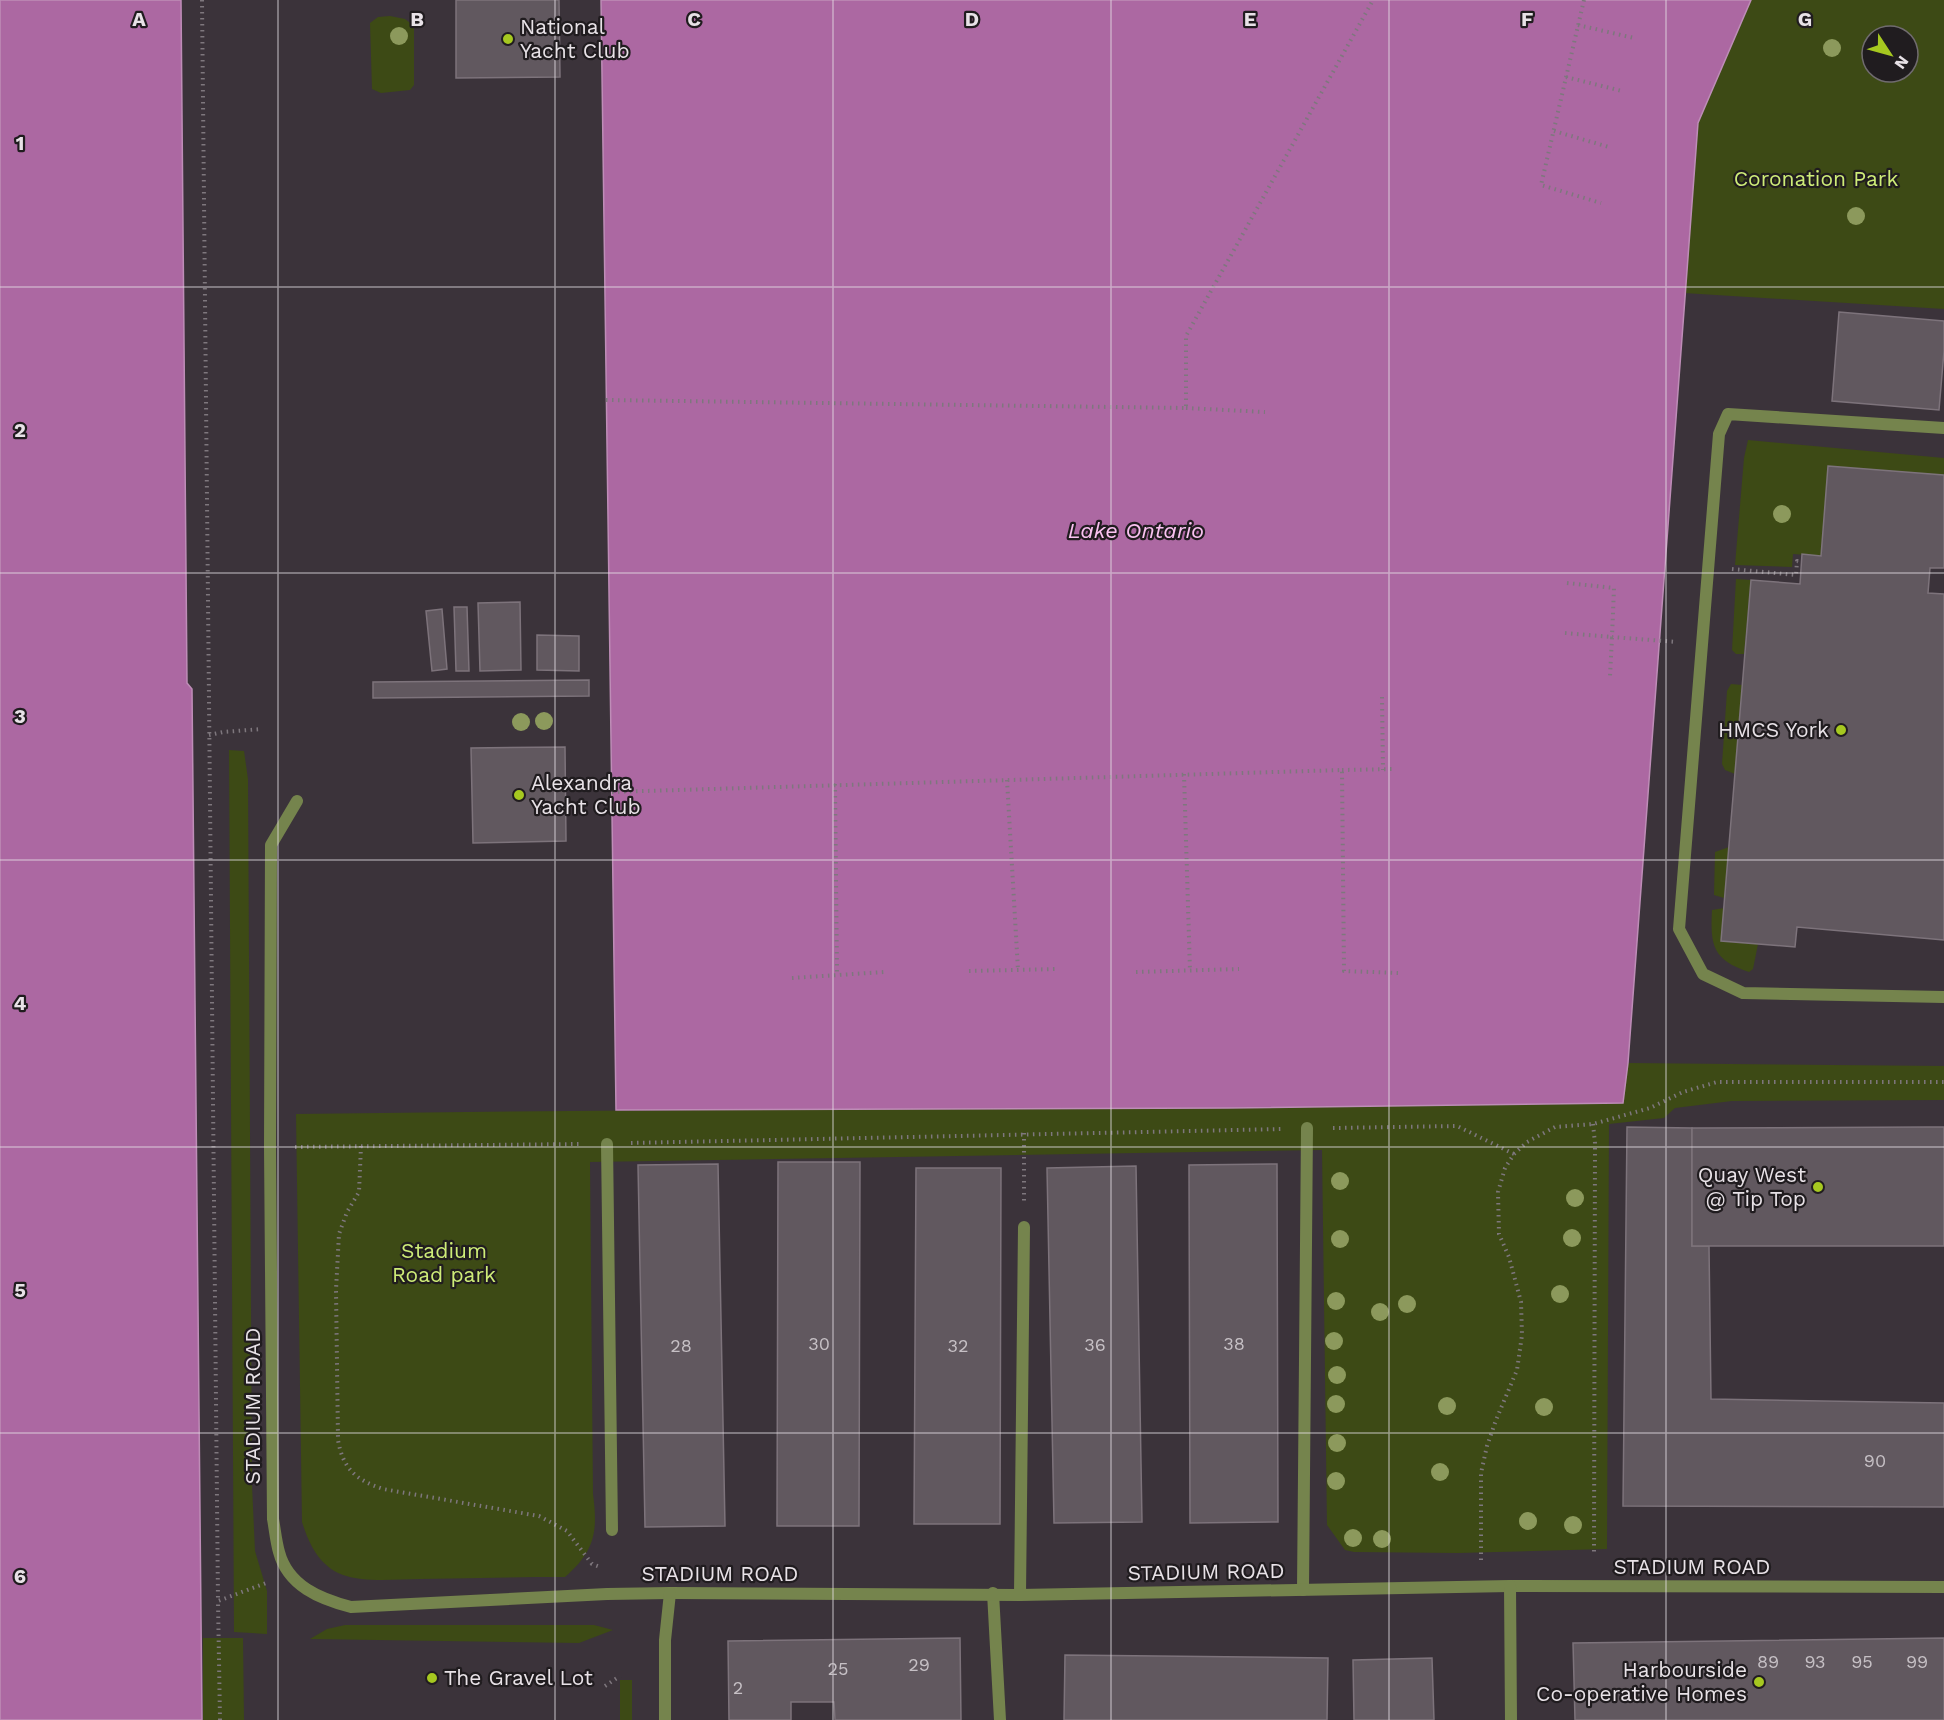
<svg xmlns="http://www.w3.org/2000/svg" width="1944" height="1720" viewBox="0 0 1944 1720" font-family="'Work Sans',sans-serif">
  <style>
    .green { fill: #3d4a15; fill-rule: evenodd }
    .water { fill: #ac68a2; stroke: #be8db7; stroke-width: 1.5 }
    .building { fill: #61585f; stroke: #7d737b; stroke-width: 1.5 }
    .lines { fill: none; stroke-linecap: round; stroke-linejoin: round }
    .path { stroke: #7e777d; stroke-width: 4; stroke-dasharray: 1.5 4.5; stroke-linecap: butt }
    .lane { stroke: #75844d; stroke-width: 12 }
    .street { stroke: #75844d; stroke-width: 12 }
    .tree { fill: #8c995c }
    .grid { fill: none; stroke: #e8e2e7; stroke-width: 1.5; stroke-opacity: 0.55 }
    .poi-dot { fill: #a6c820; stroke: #201c1f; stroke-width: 2 }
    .labels { text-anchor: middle; stroke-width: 4.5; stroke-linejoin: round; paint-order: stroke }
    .number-label { font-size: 18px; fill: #c6c0c5 }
    .poi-label { font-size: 21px; fill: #e8e2e7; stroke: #201c1f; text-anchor: start }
    .park-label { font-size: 21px; fill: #ceec78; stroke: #201c1f }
    .street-label { font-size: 21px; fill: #e8e2e7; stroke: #201c1f }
    .water-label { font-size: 22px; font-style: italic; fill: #fac2f1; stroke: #201c1f }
    .grid-label { font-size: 20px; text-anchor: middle; font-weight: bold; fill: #e8e2e7; stroke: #201c1f; stroke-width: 4.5; stroke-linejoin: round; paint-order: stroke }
  </style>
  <rect width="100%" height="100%" fill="#3b333a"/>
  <g class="green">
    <path d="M1751,0H1944V309L1684,293L1698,123ZM1872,36H1908V72H1872Z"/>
    <path d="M390,16L405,19L414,26V85L410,90L381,93L372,89L370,23L378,17Z"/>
    <path d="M1748,440L1944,458V475L1828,466L1821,556L1793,554L1792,567L1735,565L1744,458Z"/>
    <path d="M1736,579L1751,580L1744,654H1736L1732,650Z"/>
    <path d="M1731,684L1742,685L1735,774L1725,770L1722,764L1727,691Z"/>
    <path d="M229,750L244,751L248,779L252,1485L255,1551L267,1591V1634L234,1632Z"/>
    <path d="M1729,847L1724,898L1714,895L1715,852Z"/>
    <path d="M1724,908L1721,941L1758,944L1753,969L1749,972C1713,960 1710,946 1712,910Z"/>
    <path d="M1628,1063L1944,1066V1100L1732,1101L1675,1108L1664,1118L1609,1124L1607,1549L1458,1553L1354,1552L1345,1550L1327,1525L1322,1150L590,1162L593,1494C598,1532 595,1551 565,1577C517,1577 469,1578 421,1579C398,1579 365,1583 343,1575C319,1566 309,1544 302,1522L296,1114C738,1108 1180,1108 1622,1103Z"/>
    <path d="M345,1625H594L613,1630L579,1643L310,1639L327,1629Z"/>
    <path d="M203,1638H243L244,1720H203Z"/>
    <rect x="620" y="1680" width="12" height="40"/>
  </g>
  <g class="water">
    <path d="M0,0H181L187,683L192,689L202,1720H0Z"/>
    <path d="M601,0H1751L1698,123L1628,1063L1623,1103L1228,1108L616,1110Z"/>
  </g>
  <g class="building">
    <path d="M456,0H559L560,77L456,78Z"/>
    <path d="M1839,312L1944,321V351L1939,410L1832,401Z"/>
    <path d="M1828,466L1944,475V568H1930L1928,593L1944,594V940L1797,927L1795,947L1721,941L1751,580L1800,584L1802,554L1821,556Z"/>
    <path d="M520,602L521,670L480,671L478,603Z"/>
    <path d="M454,607H467L469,671H456Z"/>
    <path d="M442,609L447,669L432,671L426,611Z"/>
    <path d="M537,635L579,636V671L537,670Z"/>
    <path d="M589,680V696L373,698V682Z"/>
    <path d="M565,747L566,841L473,843L471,748Z"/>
    <path d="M1627,1127L1692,1128V1246H1709L1711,1399L1944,1403V1507L1623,1506Z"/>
    <path d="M1927,1127H1944V1246H1692V1128Z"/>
    <path d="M778,1162H860L859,1526H777Z"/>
    <path d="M718,1164L725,1526L645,1527L638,1165Z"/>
    <path d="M1277,1164L1278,1522L1190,1523L1189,1165Z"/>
    <path d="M1136,1166L1142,1522L1054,1523L1047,1168Z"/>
    <path d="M916,1168H1001L1000,1524H914Z"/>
    <path d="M960,1638L961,1720H835L834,1702H791V1720H729L728,1641Z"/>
    <path d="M1944,1638V1720H1575L1573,1643Z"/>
    <path d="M1065,1655L1328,1658L1327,1720H1064Z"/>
    <path d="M1432,1658L1434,1720H1354L1353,1660Z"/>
  </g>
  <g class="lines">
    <g class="path">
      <path d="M202,0L218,1601"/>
      <path d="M1584,0L1541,185L1601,203"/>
      <path d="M1578,25L1634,38"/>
      <path d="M1566,77L1622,91"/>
      <path d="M1554,131L1609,147"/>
      <path d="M606,400L1186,408V336L1373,0"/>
      <path d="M1186,408L1265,412"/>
      <path d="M1732,569L1796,575L1797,561L1801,562"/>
      <path d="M1567,583L1614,588L1612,637L1677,642"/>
      <path d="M1565,633L1612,637L1610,676"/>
      <path d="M1382,697L1383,770"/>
      <path d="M209,735L223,732L262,729"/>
      <path d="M1342,770L1395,769"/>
      <path d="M1184,774L1190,971"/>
      <path d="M1007,780L1018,970"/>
      <path d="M835,784L837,975"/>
      <path d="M612,792L1342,770L1344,971L1398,973"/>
      <path d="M969,971L1058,969"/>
      <path d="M1136,972L1239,969"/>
      <path d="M792,978L884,972"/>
      <path d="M1593,1124L1595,1143L1594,1553"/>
      <path d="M1333,1128L1457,1126L1514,1154"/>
      <path d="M1024,1133V1201"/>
      <path d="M631,1143L1283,1129"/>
      <path d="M361,1146L359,1192L347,1212L339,1234L336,1290L338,1440C343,1469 356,1480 383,1489L539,1516L567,1531L592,1564L600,1567"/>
      <path d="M295,1147L582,1144"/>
      <path d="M1481,1560V1473L1487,1446L1496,1420L1517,1370L1522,1335L1521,1302L1509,1257L1499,1234L1498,1192L1505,1168L1514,1154L1527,1142L1555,1127L1593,1124L1650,1108L1683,1092L1717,1082H1944"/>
      <path d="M605,1686L620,1676"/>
      <path d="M220,1720L218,1601L266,1583"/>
    </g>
    <g class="lane">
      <path d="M1944,428L1728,414L1719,434L1679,929L1703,974L1743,993L1944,997"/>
      <path d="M1303,1590L1307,1128"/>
      <path d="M993,1593L1000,1720"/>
      <path d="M1020,1595L1024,1227"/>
    </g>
    <g class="street">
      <path d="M297,801L271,845L270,1147L273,1519C275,1530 276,1542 279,1552C288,1586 320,1599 351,1607L607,1594L670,1593L1020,1595L1510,1586L1944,1587"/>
      <path d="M607,1144L612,1530"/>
      <path d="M1510,1586L1511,1720"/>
      <path d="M665,1720V1640L670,1593"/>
    </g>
  </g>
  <g class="tree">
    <circle cx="399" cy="36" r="9"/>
    <circle cx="1832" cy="48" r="9"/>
    <circle cx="1856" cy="216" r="9"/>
    <circle cx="1782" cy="514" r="9"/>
    <circle cx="544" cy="721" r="9"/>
    <circle cx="521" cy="722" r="9"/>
    <circle cx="1340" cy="1181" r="9"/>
    <circle cx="1575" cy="1198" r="9"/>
    <circle cx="1572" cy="1238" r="9"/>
    <circle cx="1340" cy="1239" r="9"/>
    <circle cx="1560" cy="1294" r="9"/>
    <circle cx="1336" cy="1301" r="9"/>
    <circle cx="1407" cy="1304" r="9"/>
    <circle cx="1380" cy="1312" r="9"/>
    <circle cx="1334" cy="1341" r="9"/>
    <circle cx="1337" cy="1375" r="9"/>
    <circle cx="1336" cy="1404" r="9"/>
    <circle cx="1447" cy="1406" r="9"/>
    <circle cx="1544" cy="1407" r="9"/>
    <circle cx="1337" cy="1443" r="9"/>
    <circle cx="1440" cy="1472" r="9"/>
    <circle cx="1336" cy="1481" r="9"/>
    <circle cx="1528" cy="1521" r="9"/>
    <circle cx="1573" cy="1525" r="9"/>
    <circle cx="1353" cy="1538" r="9"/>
    <circle cx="1382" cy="1539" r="9"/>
  </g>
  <path class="grid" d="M278,0V1720M555,0V1720M833,0V1720M1111,0V1720M1389,0V1720M1666,0V1720M0,287H1944M0,573H1944M0,860H1944M0,1147H1944M0,1433H1944"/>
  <g class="poi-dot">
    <circle cx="508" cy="39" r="6"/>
    <circle cx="1841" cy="730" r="6"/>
    <circle cx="519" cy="795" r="6"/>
    <circle cx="1818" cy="1187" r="6"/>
    <circle cx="432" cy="1678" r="6"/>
    <circle cx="1759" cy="1682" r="6"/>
  </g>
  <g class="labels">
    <g class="number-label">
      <text x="819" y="1350">30</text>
      <text x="1234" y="1350">38</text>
      <text x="1095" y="1351">36</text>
      <text x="681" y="1352">28</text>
      <text x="958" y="1352">32</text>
      <text x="1875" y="1467">90</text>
      <text x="1768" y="1668">89</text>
      <text x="1815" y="1668">93</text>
      <text x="1862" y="1668">95</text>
      <text x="1917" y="1668">99</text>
      <text x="919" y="1671">29</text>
      <text x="838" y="1675">25</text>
      <text x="738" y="1694">2</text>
    </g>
    <g class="poi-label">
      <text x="520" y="34">National<tspan x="520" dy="24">Yacht Club</tspan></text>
      <text x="1829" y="737" text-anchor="end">HMCS York</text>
      <text x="531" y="790">Alexandra<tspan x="531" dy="24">Yacht Club</tspan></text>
      <text x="1806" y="1182" text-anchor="end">Quay West<tspan x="1806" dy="24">@ Tip Top</tspan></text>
      <text x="1747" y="1677" text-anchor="end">Harbourside<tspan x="1747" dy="24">Co-operative Homes</tspan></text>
      <text x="444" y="1685">The Gravel Lot</text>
    </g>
    <g class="park-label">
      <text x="1816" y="186">Coronation Park</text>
      <text x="444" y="1258">Stadium<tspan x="444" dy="24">Road park</tspan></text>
    </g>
    <g class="street-label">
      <text transform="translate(253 1406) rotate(-90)" y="7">STADIUM ROAD</text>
      <text x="1692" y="1574">STADIUM ROAD</text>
      <text transform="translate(1206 1572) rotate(-1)" y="7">STADIUM ROAD</text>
      <text x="720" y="1581">STADIUM ROAD</text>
    </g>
    <g class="water-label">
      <text x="1136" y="538">Lake Ontario</text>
    </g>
  </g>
  <g class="grid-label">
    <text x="139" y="26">A</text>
    <text x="417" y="26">B</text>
    <text x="694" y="26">C</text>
    <text x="972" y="26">D</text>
    <text x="1250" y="26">E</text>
    <text x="1527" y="26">F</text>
    <text x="1805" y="26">G</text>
    <text x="20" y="150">1</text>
    <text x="20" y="437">2</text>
    <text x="20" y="723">3</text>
    <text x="20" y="1010">4</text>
    <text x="20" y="1297">5</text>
    <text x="20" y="1583">6</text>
  </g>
  <g transform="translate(1890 54) rotate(126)"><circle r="28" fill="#201c1f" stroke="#706b6f" stroke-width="1.5"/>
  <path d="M0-4.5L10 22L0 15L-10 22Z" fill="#a6c820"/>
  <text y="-9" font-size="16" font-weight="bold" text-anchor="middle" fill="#e8e2e7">N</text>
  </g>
</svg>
